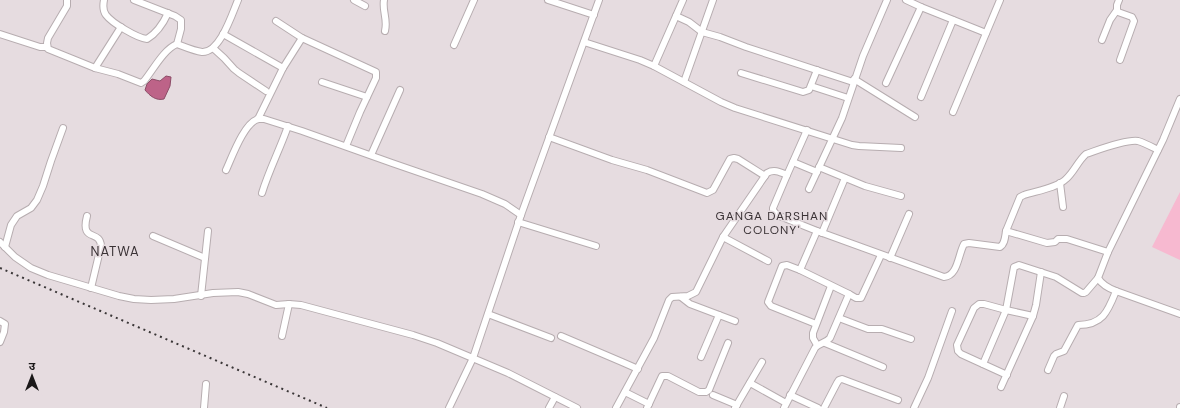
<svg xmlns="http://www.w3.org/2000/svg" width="1180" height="408" viewBox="0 0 1180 408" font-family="'DM Sans','Noto Sans Devanagari',sans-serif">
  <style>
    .green { fill: #f7b9d0 }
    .water { fill: #bd6388; stroke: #8c4c67 }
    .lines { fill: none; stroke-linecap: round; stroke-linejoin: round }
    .minor-casing { stroke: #b7adb0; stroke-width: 8 }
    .minor { stroke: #fff; stroke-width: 6 }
    .rail { stroke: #3a3637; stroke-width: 2; stroke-dasharray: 2 4; stroke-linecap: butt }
    .labels { text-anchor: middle; stroke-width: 3; stroke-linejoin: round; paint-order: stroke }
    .neighbourhood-label { font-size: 12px; letter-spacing: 1px; fill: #3a3235; stroke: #e6dce0 }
    .quarter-label { font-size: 13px; letter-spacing: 1px; fill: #3a3235; stroke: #e6dce0 }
  </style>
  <rect width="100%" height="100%" fill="#e6dce0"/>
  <path class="green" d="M1180,192V260L1152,247Z"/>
  <path class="water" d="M166,76L171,77L170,86L164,99C156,101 150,96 145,90L147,84L152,79L160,81Z"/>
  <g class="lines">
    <defs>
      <g id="minor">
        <path d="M67,0V6L48,38L47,43L48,49L95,68L118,74L141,83L144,81C153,70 164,49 177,44C185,47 194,51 202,52C220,53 232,14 238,0"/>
        <path d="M104,0C103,5 103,11 106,15C112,23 137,38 147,39C157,33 163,24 168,13"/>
        <path d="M134,0L175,16L181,20V29L177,44"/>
        <path d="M354,0L365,6"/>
        <path d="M384,0C382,11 388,19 385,31"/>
        <path d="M548,0L594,15"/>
        <path d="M906,0L921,7L986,33"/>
        <path d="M1119,0L1117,5V10L1118,12L1132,17L1134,21L1120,60"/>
        <path d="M676,16L689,22L702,32L720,37L746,47L853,82"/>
        <path d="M276,21L302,38L376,72V78L360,112L346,146"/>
        <path d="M0,34L40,47H47"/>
        <path d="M223,34L283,68"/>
        <path d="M1102,40L1110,20L1117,10"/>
        <path d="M584,42L640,60L654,66L721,102L735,108L852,145L859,146L901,148"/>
        <path d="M454,45L474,0"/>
        <path d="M213,48L224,58L234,69L239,73L266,91"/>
        <path d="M654,66L683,0"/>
        <path d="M95,68L121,27"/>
        <path d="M741,73L803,92L809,90L817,70"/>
        <path d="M854,79L915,117"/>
        <path d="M322,82L367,97"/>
        <path d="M684,82L713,0"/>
        <path d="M886,83L921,7"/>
        <path d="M811,86L848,98"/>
        <path d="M921,97L953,20"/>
        <path d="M1180,99L1163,140L1108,252L1098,278C1102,285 1108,288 1116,291L1180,314"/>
        <path d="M953,112L1000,0"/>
        <path d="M258,119L283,68L302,38"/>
        <path d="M549,137L612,160L647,170L707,193L713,190L730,159L734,158L738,159L765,176"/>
        <path d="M371,155L400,90"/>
        <path d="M793,162L817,172"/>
        <path d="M819,167L865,186L901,196"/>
        <path d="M226,170C232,157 244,123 258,119C260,119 262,119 264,119L302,131L392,163L482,194L505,204L521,215"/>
        <path d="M787,175L773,208V210L777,215L817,231L944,277C958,276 958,255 964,244L969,243L1000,247C1005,244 1005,237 1006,231"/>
        <path d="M1060,183L1063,207"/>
        <path d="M809,189L842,118L863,56L887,0"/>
        <path d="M262,193C269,170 280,149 288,126"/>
        <path d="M87,216C80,243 100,229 101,246L91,288"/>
        <path d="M518,222L596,246"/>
        <path d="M822,233L845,178"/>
        <path d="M153,236L205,258"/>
        <path d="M723,237L768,261"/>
        <path d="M0,242L15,257L31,268L48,275L119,296L134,299L151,300L174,299L213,293L238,292L248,294L276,305L289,304L301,305L413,335L437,343L508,373L577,408"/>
        <path d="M5,247L11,225L17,216L31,208L37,200L43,186L51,161L63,128"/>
        <path d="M1108,252L1067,239H1058L1055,242L1047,243L1006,231L1020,197L1024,195C1036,191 1057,188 1066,179C1074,172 1078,161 1086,154C1098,150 1126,139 1138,141C1145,143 1152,147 1158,150"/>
        <path d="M890,258L909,214"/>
        <path d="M800,270L787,265L782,266L768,302L771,306L816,324"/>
        <path d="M849,294L856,298H861L881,255"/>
        <path d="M201,296L208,231"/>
        <path d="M681,297L690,304L735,321"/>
        <path d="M488,314L551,338"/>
        <path d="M839,318L868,329H882L911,339"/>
        <path d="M0,321L5,324L4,332L0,342"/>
        <path d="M282,336L289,304"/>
        <path d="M561,336L622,362L638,369"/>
        <path d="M825,343L883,367"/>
        <path d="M817,345L813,338V333L831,286"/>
        <path d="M701,357L719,315"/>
        <path d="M983,364L1006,310L1014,267L1019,265L1056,277L1082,293H1084L1086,292L1098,278"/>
        <path d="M1048,370L1054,356L1056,354L1064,351L1078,325C1103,325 1108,311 1116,291"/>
        <path d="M1007,375L961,354L958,351L957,345L974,308L979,304H984L1006,310L1033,316"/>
        <path d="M750,383L786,403"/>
        <path d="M1001,387L1033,316L1036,305L1041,272"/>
        <path d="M625,392L649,404"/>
        <path d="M713,395L737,405"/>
        <path d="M790,395L818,408"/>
        <path d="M204,408L206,384"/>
        <path d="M449,408L473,358L521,215L599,0"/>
        <path d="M549,408L555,397"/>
        <path d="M616,408L654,338L669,300L672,297L688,296L696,292L723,237L767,173C774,169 780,172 787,175L807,130"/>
        <path d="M647,408L662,376H668L699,392H706L709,390L728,343"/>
        <path d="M735,408L762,362"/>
        <path d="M784,408L815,348C819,343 826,343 830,338L849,294L800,270L817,231"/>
        <path d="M824,408L837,383L839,380L842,379L898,400"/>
        <path d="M914,408L928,378L952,311"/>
        <path d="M1060,408L1064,396"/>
        <path d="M1180,408V407"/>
      </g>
    </defs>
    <use href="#minor" class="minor-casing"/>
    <use href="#minor" class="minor"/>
    <path class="rail" d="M0,268L327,408"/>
  </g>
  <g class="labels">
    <g class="neighbourhood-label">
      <text x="772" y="220">GANGA DARSHAN<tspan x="772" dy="14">COLONY'</tspan></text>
    </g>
    <g class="quarter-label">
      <text x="115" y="256">NATWA</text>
    </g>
  </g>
  <g transform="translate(32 376)" stroke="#e6dce0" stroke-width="3" paint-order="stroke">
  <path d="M0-3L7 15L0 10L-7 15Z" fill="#1b1819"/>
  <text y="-6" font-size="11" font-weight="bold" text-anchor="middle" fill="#1b1819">उ</text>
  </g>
</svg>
